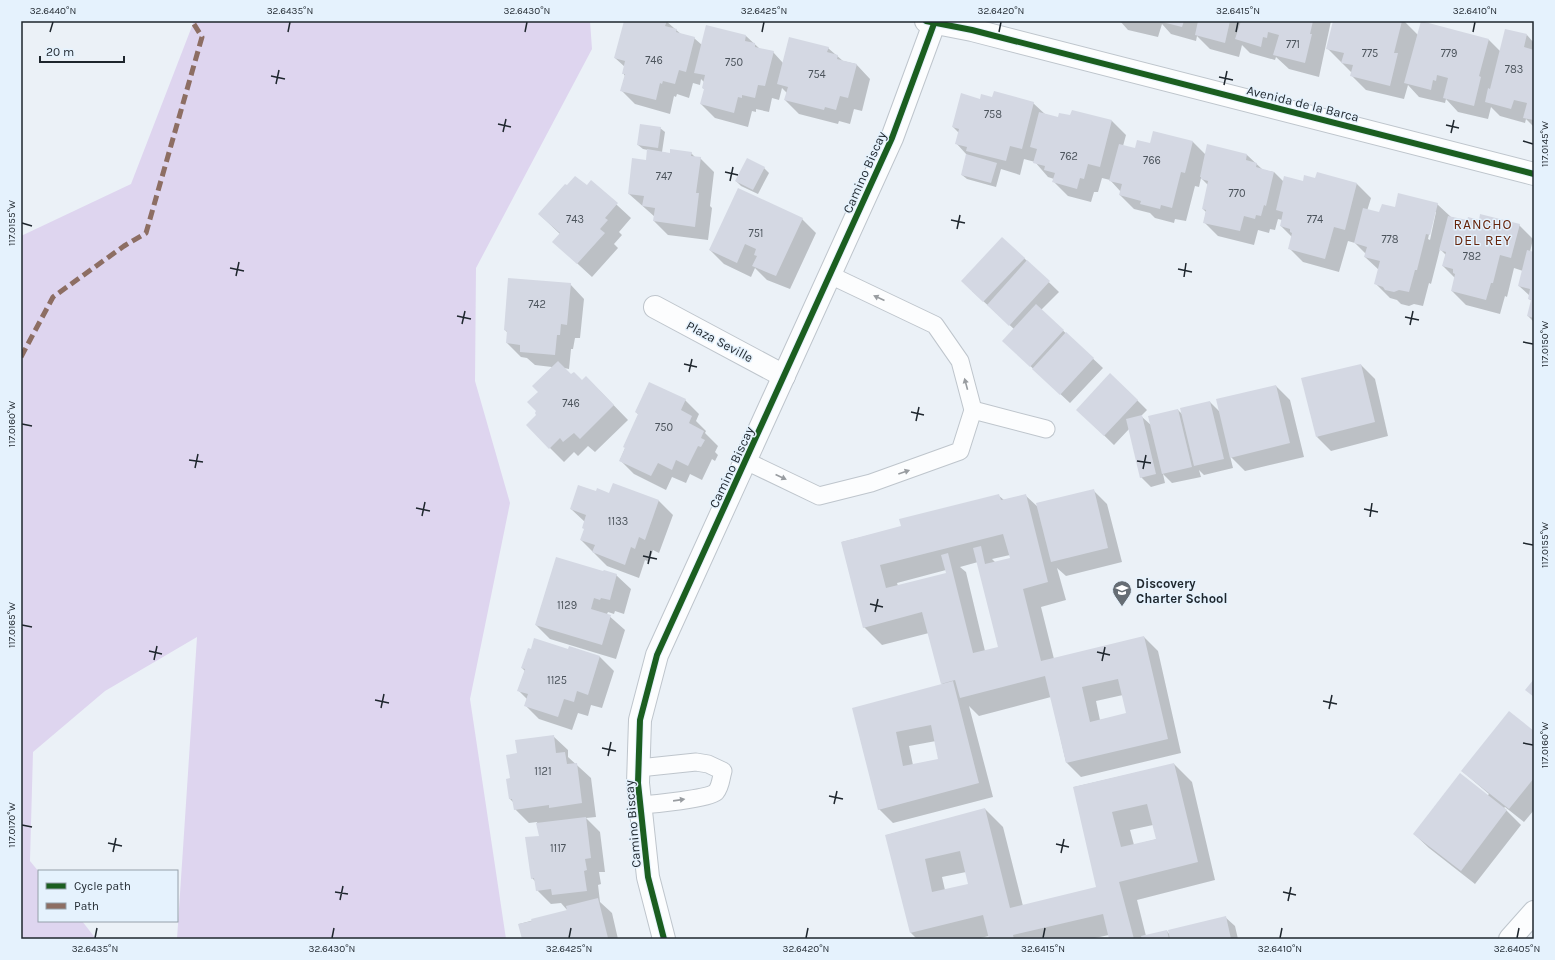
<svg xmlns="http://www.w3.org/2000/svg" width="1555" height="960" viewBox="0 0 1555 960" font-family="Karla,sans-serif">
  <style>
    .green { fill: #ded5ef }
    .shadow { fill: #0003; fill-rule: evenodd }
    .building { fill: #d4d8e3; fill-rule: evenodd }
    .lines { fill: none; stroke-linecap: round; stroke-linejoin: round }
    .lane-casing { stroke: #bec5cc; stroke-width: 19 }
    .street-casing { stroke: #bec5cc; stroke-width: 24 }
    .secondary-casing { stroke: #bec5cc; stroke-width: 24 }
    .lane { stroke: #fcfdfe; stroke-width: 17 }
    .street { stroke: #fcfdfe; stroke-width: 22 }
    .secondary { stroke: #fcfdfe; stroke-width: 22 }
    .quiet { stroke: #8d6e63; stroke-width: 5; stroke-dasharray: 10 5; stroke-linecap: butt }
    .cycleway-casing { stroke: #e5f2fd; stroke-width: 8 }
    .cycleway { stroke: #1b5e20; stroke-width: 6 }
    .oneway { fill: #989ca0 }
    .ticks { fill: none; stroke: #1e262d; stroke-width: 1.5 }
    .labels { text-anchor: middle; stroke-width: 3; stroke-linejoin: round; paint-order: stroke }
    .number-label { font-size: 11px; fill: #4c545c }
    .street-label { font-size: 13px; fill: #1e262d; stroke: #e5f2fd }
    .poi-label { font-size: 13px; font-weight: bold; fill: #1e262d; stroke: #e5f2fd; text-anchor: start }
    .neighbourhood-label { font-size: 14px; letter-spacing: 1px; fill: #65240b; stroke: #e5f2fd }
    .neatline { fill: none; stroke: #1e262d; stroke-width: 1.5 }
    .ticks-label { font-size: 10px; text-anchor: middle; fill: #1e262d }
  </style>
  <rect width="100%" height="100%" fill="#ebf1f7"/>
  <path class="green" d="M194,21H590L592,49L476,268L475,381L510,503L470,699L506,939H177L197,637L105,691L33,752L30,861L39,872V921H82L96,939H21V236L131,184Z"/>
  <g class="shadow">
    <path d="M625,21H666L682,35L694,38L702,45L746,36L760,49L773,52L783,63L828,48L843,61L856,64L870,79L862,111L854,109L850,124L839,121L838,124L799,114L785,100L787,93L782,88L779,100L772,98L769,112L756,109V112L752,111L748,127L715,118L701,104L705,90L703,88L704,82L701,79L700,85L693,83L689,98L677,94L676,97L674,96L670,114L635,104L621,90L625,76L623,73L625,67L615,58Z"/>
    <path d="M1120,21H1331L1319,77L1289,69L1276,57L1275,60L1250,53L1242,45L1239,57L1210,49L1197,36L1196,41L1171,34L1162,24L1158,37L1128,30Z"/>
    <path d="M1334,21H1404L1418,35L1489,40L1500,51L1527,35L1534,43V127L1526,119L1525,123L1500,116L1491,107L1488,119L1458,112L1446,99L1445,103L1419,97L1408,85L1404,99L1366,90L1352,76V73L1327,48Z"/>
    <path d="M993,98L1033,103L1046,115L1058,118L1112,121L1126,135L1123,146L1136,149L1151,144L1154,132L1193,142L1206,155H1247L1263,170L1274,172L1284,182L1304,183L1316,179L1357,184L1371,198L1367,211L1380,214L1395,208L1437,204L1451,217L1467,222L1480,221L1519,225L1533,239L1530,252L1534,253V322L1528,316L1532,301L1529,299L1530,296L1519,286L1523,271L1514,268L1507,297L1505,296L1500,314L1466,305L1452,291L1455,278L1443,266L1446,255L1440,249L1431,284L1429,283L1423,306L1414,304L1409,306L1401,304L1397,300L1390,298L1376,284L1379,270L1365,257L1366,254L1355,243L1348,241L1339,272L1303,262L1289,248L1292,237L1281,226L1282,220L1278,219L1275,230L1270,229L1269,233L1258,230L1254,245L1218,236L1204,222L1206,212L1203,209L1208,185L1201,178L1199,187L1195,186L1186,221L1175,219L1174,223L1155,218L1150,213L1134,209L1120,195L1121,192L1110,180L1102,178L1098,192H1094L1091,202L1068,196L1054,182V179L1048,177L1035,162L1024,159L1020,175L1001,169L996,187L967,179L962,175L967,155L956,143L959,133L953,127L980,100ZM1434,212H1436L1430,240L1428,239Z"/>
    <path d="M660,128L665,132L662,152L671,154L691,153L696,158H700L714,172L710,206L712,208L708,240L668,235L654,221L655,217L629,194L647,161L648,150L643,149L638,145Z"/>
    <path d="M764,168L769,173L758,194L741,186L736,181Z"/>
    <path d="M591,181L631,218L619,232L622,235L614,244L618,248L592,277L554,242L560,234L539,214L587,187Z"/>
    <path d="M802,219L816,233L790,289L767,280L755,268L751,277L724,264L710,250Z"/>
    <path d="M1024,258L1059,292L1041,310L1103,368L1070,403L1013,350L1014,329L972,291Z"/>
    <path d="M570,284L584,299L580,338H575L573,349H571L569,369L564,368L571,376L600,391L628,420L595,452L588,446L578,456L574,452L564,462L527,425L537,415L539,392L552,367L535,365L527,358L521,357L507,343L508,333L505,330Z"/>
    <path d="M1361,365L1375,379L1388,436L1331,451L1317,437Z"/>
    <path d="M1276,386L1290,400L1304,457L1245,471L1230,456L1233,468L1204,475L1199,470L1201,477L1172,483L1163,474L1165,483L1151,487L1141,477L1130,428L1114,445L1087,419L1137,400L1147,410L1141,416L1152,426L1178,410L1183,415L1210,402L1221,413Z"/>
    <path d="M685,400L699,414L696,421L706,431L705,433L718,446L715,452L718,455L715,461L712,459L702,480L690,474L686,483L672,477L666,490L634,474L620,460L639,415L636,412Z"/>
    <path d="M614,485L659,501L673,515L659,553L653,550L649,562L645,560L639,578L607,566L581,540L585,530V522L571,509L610,495Z"/>
    <path d="M1093,490L1107,504L1122,562L1066,576L1057,568L1066,600L1041,607L1054,659L1144,637L1158,651L1181,753L1081,777L1066,762L1051,697L979,716L969,706L993,797L893,823L879,809L853,709L943,685L942,683L929,633L882,645L864,627L842,542L902,527L998,495L1004,500L1025,495L1039,508ZM1010,555L1011,559L996,563L992,559ZM978,562L999,648L985,651L966,572L960,567ZM946,570L947,574L898,586L897,583ZM1123,695L1127,714L1100,720L1096,701ZM936,741L940,760L913,765L909,746Z"/>
    <path d="M604,572L616,575L631,589L624,614L615,611L614,614L608,612L607,614L625,630L616,659L550,639L536,625Z"/>
    <path d="M570,647L600,657L614,671L602,708L591,705L588,716L578,713L572,730L539,719L525,705L527,699L518,690L525,671L522,668L531,650L568,651Z"/>
    <path d="M1534,732V810L1524,822L1505,807L1504,808L1521,825L1475,884L1429,848L1414,834L1487,796L1489,794L1462,771Z"/>
    <path d="M553,736L568,750V757L591,778L596,817L586,818L600,832L605,872H599L601,884L598,885L600,902L612,913L618,939H523L519,924L568,911L561,903L551,904L537,890L536,882L532,878L540,837L537,822L529,823L515,809L514,803L510,799L511,779L518,754Z"/>
    <path d="M1174,764L1192,782L1215,880L1137,900L1146,936L1167,931L1170,935L1225,917L1235,926L1238,939H1110L1109,935L1090,939H990L989,936L976,939H917L911,933L887,835L985,809L1003,827L1023,906L1098,888L1074,787ZM1153,825L1157,839L1134,845L1130,830ZM966,872L969,885L945,890L942,877Z"/>
  </g>
  <g class="building">
    <path d="M624,21H667L665,26L677,29L676,32L695,37L686,72L679,70L675,84L663,81L662,84L660,83L656,100L620,91L625,74H622L625,61L614,58Z"/>
    <path d="M1163,21H1184L1182,27L1162,22Z"/>
    <path d="M1198,21H1230L1225,43L1195,35Z"/>
    <path d="M1241,21H1313L1310,34H1312L1305,63L1273,55L1279,35L1268,32L1267,38L1263,37L1261,47L1235,39Z"/>
    <path d="M1333,21H1402L1394,53H1398L1390,86L1350,76L1353,65L1341,63L1344,53L1326,49Z"/>
    <path d="M1421,21L1489,39L1479,76L1481,77L1474,106L1443,98L1448,78L1437,75L1436,81L1433,80L1431,90L1404,83Z"/>
    <path d="M706,25L746,35L745,41L755,43V47L774,51L765,86L758,85L755,98L742,95V98L738,97L734,113L700,104L704,89L702,88L705,75L694,73Z"/>
    <path d="M1505,29L1527,34L1524,47L1534,50V120L1523,118L1527,103L1514,100L1511,109L1485,102L1488,88L1490,89Z"/>
    <path d="M789,37L829,47L827,52L838,55L837,59L857,64L848,98L840,96L836,110L825,107L824,110L784,100L788,87L777,84Z"/>
    <path d="M994,91L1034,102L1022,149L1010,146L1006,161L966,151L967,147L955,144L959,129L952,127L961,93L980,99L981,94L992,97Z"/>
    <path d="M1072,110L1112,120L1100,167L1088,164L1084,179L1080,178L1077,189L1052,182L1055,173L1044,170L1045,166L1033,163L1037,149L1030,147L1039,112L1058,117L1059,113L1070,115Z"/>
    <path d="M640,124L661,127L658,148L637,145Z"/>
    <path d="M1153,131L1193,141L1185,173L1181,172L1172,208L1161,205L1160,209L1140,204L1141,201L1119,195L1122,184L1109,181L1119,144L1135,148L1137,140L1150,143Z"/>
    <path d="M1207,144L1247,154L1246,160L1257,163L1256,167L1274,172L1266,206L1264,205L1261,216L1256,215L1255,219L1244,216L1240,231L1203,223L1206,210L1202,209L1208,181L1201,179V177H1200Z"/>
    <path d="M647,149L670,153V149L692,152L691,156L701,157L696,193H699L695,227L653,221L655,208L642,206L644,196L628,194L632,158L646,160Z"/>
    <path d="M966,154L997,163L991,183L961,175Z"/>
    <path d="M747,158L765,167L753,190L735,181Z"/>
    <path d="M1317,172L1357,183L1345,230L1334,227L1325,259L1288,249L1292,233L1290,232V229L1280,226L1283,212L1276,210L1284,176L1303,181L1304,175L1315,178Z"/>
    <path d="M575,176L587,185L591,180L618,203L605,218L608,220L600,229L605,233L577,264L552,242L560,233L538,214L565,184L567,185Z"/>
    <path d="M738,188L803,218L776,276L752,266L757,256L754,255L756,249L745,244L737,263L709,250Z"/>
    <path d="M1398,193L1438,203L1430,235L1426,234L1417,270H1415L1409,292L1399,290L1394,292L1385,290L1383,287L1374,284L1380,261L1364,257L1367,247L1354,243L1363,208L1379,212L1382,204L1395,207Z"/>
    <path d="M1480,214L1520,224L1511,258L1500,255L1493,283H1491L1486,300L1451,291L1455,274L1453,273V269L1442,266L1446,252L1439,250L1448,216L1467,220L1468,217L1479,220Z"/>
    <path d="M1002,237L1025,258L983,302L961,281Z"/>
    <path d="M1527,250L1534,252V318L1527,316L1531,300L1528,299L1530,289L1518,286Z"/>
    <path d="M1027,260L1050,281L1009,326L987,305Z"/>
    <path d="M508,278L571,283L567,325L561,324L560,335H557L555,355L520,352V345L506,343L507,331L504,330Z"/>
    <path d="M1036,304L1064,330L1030,367L1002,341Z"/>
    <path d="M1066,332L1094,358L1060,395L1032,369Z"/>
    <path d="M558,361L571,374L574,372L582,380L586,376L614,405L580,439L574,433L563,442L560,438L549,449L526,425L536,415L535,413L536,411L527,402L538,392L532,386Z"/>
    <path d="M1361,364L1375,422L1316,437L1301,378Z"/>
    <path d="M1110,373L1138,400L1104,436L1076,410Z"/>
    <path d="M649,382L686,399L681,410L692,416L689,423L704,431L701,438L705,440L701,447L698,446L688,466L676,460L672,470L658,463L651,476L619,461L625,448L623,447L638,414L635,412Z"/>
    <path d="M1276,385L1290,443L1230,458L1216,399Z"/>
    <path d="M1210,401L1224,459L1194,466L1180,408Z"/>
    <path d="M1178,409L1192,467L1162,474L1148,416Z"/>
    <path d="M1142,415L1156,474L1140,478L1126,419Z"/>
    <path d="M613,483L659,500L645,540L639,537L635,549L631,547L625,565L592,552L595,545L580,540L584,529L582,528L586,515L570,509L578,485L596,491L597,488L609,493Z"/>
    <path d="M1094,489L1108,548L1051,562L1036,503Z"/>
    <path d="M999,494L1001,500L1026,494L1048,582L1023,589L1041,661L1144,636L1168,739L1066,763L1045,676L960,698L955,680L941,684L922,612L863,628L841,542L901,526L899,519ZM1003,534L1010,558L985,564L981,546L973,548L998,647L973,653L948,553L941,555L946,573L886,588L880,565ZM1118,679L1126,713L1090,722L1082,687Z"/>
    <path d="M556,557L603,571L604,570L617,574L610,600L601,598L600,600L594,598L591,609L611,615L602,645L535,625Z"/>
    <path d="M534,638L568,649L569,646L600,656L588,695L577,691L574,702L564,699L558,717L524,706L528,694L517,691L525,669L521,668L528,648L531,649Z"/>
    <path d="M1534,679V697L1525,690Z"/>
    <path d="M953,681L979,783L878,810L852,708ZM931,725L938,759L903,766L896,732Z"/>
    <path d="M1509,711L1534,731V778L1509,809L1461,771Z"/>
    <path d="M554,735L556,753L565,752L567,764L577,763L582,803L549,808V805L514,810L512,799H509L506,779L510,778L506,755L517,753L515,740Z"/>
    <path d="M1174,763L1198,862L1119,882L1134,939H1109L1103,914L1013,935L1014,939H989L983,915L910,933L885,835L985,808L1010,908L1096,887L1073,787ZM1147,804L1156,839L1121,847L1112,812ZM960,851L968,884L932,892L925,859Z"/>
    <path d="M1460,773L1507,810L1461,871L1413,834Z"/>
    <path d="M586,817L591,858L585,859L587,870L584,871L587,891L552,895L551,889L536,891L534,878L531,879L525,837L539,836L536,823Z"/>
    <path d="M598,898L608,938L522,939L518,924L532,921L531,919L567,910L566,906Z"/>
    <path d="M1226,916L1231,939H1170L1168,930Z"/>
    <path d="M1167,930L1169,939H1142L1141,936Z"/>
  </g>
  <g class="lines">
    <defs>
      <g id="lane">
        <path d="M973,410L1046,429"/>
        <path d="M746,461L819,496L871,483L960,451L973,410L960,361L935,325L830,275"/>
        <path d="M639,768L696,762L708,764L723,771C721,777 721,786 716,792C708,799 654,804 641,805"/>
      </g>
      <g id="street">
        <path d="M926,21L972,30L1534,174"/>
        <path d="M655,307L784,376"/>
        <path d="M664,939L648,877L638,783L640,720L657,655L892,138L935,21"/>
      </g>
      <path id="secondary" d="M1510,939L1534,912"/>
    </defs>
    <use href="#lane" class="lane-casing"/>
    <use href="#street" class="street-casing"/>
    <use href="#secondary" class="secondary-casing"/>
    <use href="#lane" class="lane"/>
    <use href="#street" class="street"/>
    <use href="#secondary" class="secondary"/>
    <path class="quiet" d="M21,357L53,297L124,246L146,233L202,37L192,21"/>
    <defs>
      <g id="cycleway">
        <path d="M926,21L972,30L1534,174"/>
        <path d="M664,939L648,877L638,783L640,720L657,655L892,138L935,21"/>
      </g>
    </defs>
    <use href="#cycleway" class="cycleway-casing"/>
    <use href="#cycleway" class="cycleway"/>
  </g>
  <defs><path id="oneway-solid" d="M-6-.8H1V-3.2L6.5 0L1 3.2V.8H-6Z"/></defs>
  <g class="oneway">
    <use href="#oneway-solid" transform="translate(879 298) rotate(-156)"/>
    <use href="#oneway-solid" transform="translate(966 384) rotate(-105)"/>
    <use href="#oneway-solid" transform="translate(904 472) rotate(-19)"/>
    <use href="#oneway-solid" transform="translate(781 477) rotate(25)"/>
    <use href="#oneway-solid" transform="translate(679 800) rotate(-8)"/>
  </g>
  <path class="ticks" d="M50,32L53,22M288,32L290,22M525,32L527,22M762,32L764,22M999,32L1001,22M1236,32L1238,22M1473,32L1475,22M271,76L285,79M1219,77L1233,80M276,84L279,70M1224,85L1227,71M498,124L511,127M1446,125L1459,128M503,132L506,119M1451,133L1454,120M1523,141L1533,144M725,172L738,175M730,181L733,167M951,220L965,223M22,223L32,226M957,229L960,215M230,268L244,271M1178,269L1192,272M236,276L239,262M1184,277L1186,263M457,316L471,319M1405,317L1419,320M462,324L465,311M1410,325L1413,311M1523,342L1533,344M684,364L697,367M689,372L692,359M911,412L924,415M916,421L919,407M22,424L32,426M189,460L203,462M1137,461L1151,463M195,468L198,454M1143,469L1146,455M416,508L430,511M1364,509L1378,512M422,516L425,502M1370,517L1372,503M1523,543L1533,545M643,556L657,559M648,564L651,551M870,604L883,607M875,612L878,599M22,625L32,627M149,651L162,654M1097,652L1110,655M154,660L157,646M1102,661L1105,647M375,700L389,703M1323,701L1337,704M381,708L384,694M1329,709L1332,695M1523,743L1533,745M602,748L616,751M608,756L611,742M829,796L843,799M834,804L837,791M22,825L32,827M108,843L122,846M1056,844L1069,847M113,852L116,838M1061,853L1064,839M335,892L348,894M1283,892L1296,895M340,900L343,886M1288,901L1291,887M95,938L97,928M332,938L334,928M569,938L571,928M806,938L808,928M1043,938L1045,928M1280,938L1282,928M1517,938L1519,928"/>
  <defs>
    <symbol id="school-pin" viewBox="-11 -11 22 30"><path d="M0 17L-7.5 6A9.5 9.5 0 1 1 7.5 6Z" fill="#666d74" stroke="#e5f2fd"/><path d="M0-5L7-2L0 1L-7-2ZM-4 1L0 2.5L4 1V4Q0 6-4 4Z" fill="#fff"/></symbol>
  </defs>
  <g fill-rule="evenodd">
    <use href="#school-pin" x="1111" y="579" width="22" height="30"/>
  </g>
  <g class="labels">
    <g class="number-label">
      <text x="1293" y="48">771</text>
      <text x="1370" y="57">775</text>
      <text x="1449" y="57">779</text>
      <text x="654" y="64">746</text>
      <text x="734" y="66">750</text>
      <text x="1514" y="73">783</text>
      <text x="817" y="78">754</text>
      <text x="993" y="118">758</text>
      <text x="1069" y="160">762</text>
      <text x="1152" y="164">766</text>
      <text x="664" y="180">747</text>
      <text x="1237" y="197">770</text>
      <text x="575" y="223">743</text>
      <text x="1315" y="223">774</text>
      <text x="756" y="237">751</text>
      <text x="1390" y="243">778</text>
      <text x="1472" y="260">782</text>
      <text x="537" y="308">742</text>
      <text x="571" y="407">746</text>
      <text x="664" y="431">750</text>
      <text x="618" y="525">1133</text>
      <text x="567" y="609">1129</text>
      <text x="557" y="684">1125</text>
      <text x="543" y="775">1121</text>
      <text x="558" y="852">1117</text>
    </g>
    <g class="street-label">
      <text transform="translate(1303 103) rotate(14)" y="5">Avenida de la Barca</text>
      <text transform="translate(864 172) rotate(-66)" y="5">Camino Biscay</text>
      <text transform="translate(720 341) rotate(28)" y="5">Plaza Seville</text>
      <text transform="translate(731 467) rotate(-65)" y="5">Camino Biscay</text>
      <text transform="translate(632 824) rotate(-95)" y="5">Camino Biscay</text>
    </g>
    <g class="poi-label">
      <text x="1136" y="588">Discovery<tspan x="1136" dy="15">Charter School</tspan></text>
    </g>
    <g class="neighbourhood-label">
      <text x="1483" y="229">RANCHO<tspan x="1483" dy="16">DEL REY</tspan></text>
    </g>
  </g>
  <rect width="1555" height="960" fill="none" stroke="#e5f2fd" stroke-width="44"/>
  <rect x="38" y="870" width="140" height="52" fill="#e5f2fd" stroke="#95a0aa"/>
  <rect x="46" y="883" width="20" height="6" fill="#1b5e20" stroke="#95a0aa"/>
  <text x="74" y="890" font-size="12" fill="#1e262d">Cycle path</text>
  <rect x="46" y="903" width="20" height="6" fill="#8d6e63" stroke="#95a0aa"/>
  <text x="74" y="910" font-size="12" fill="#1e262d">Path</text>
  <path d="M40 56v6h84v-6" fill="none" stroke="#1e262d" stroke-width="2"/>
  <text x="46" y="56" font-size="12" fill="#1e262d" stroke="#e5f2fd" stroke-width="3" paint-order="stroke">20 m</text>
  <rect x="22" y="22" width="1511" height="916" class="neatline"/>
  <g class="ticks-label">
    <text x="53" y="14">32.6440°N</text>
    <text x="290" y="14">32.6435°N</text>
    <text x="527" y="14">32.6430°N</text>
    <text x="764" y="14">32.6425°N</text>
    <text x="1001" y="14">32.6420°N</text>
    <text x="1238" y="14">32.6415°N</text>
    <text x="1475" y="14">32.6410°N</text>
    <text transform="translate(1544 144) rotate(-90)" y="4">117.0145°W</text>
    <text transform="translate(11 223) rotate(-90)" y="4">117.0155°W</text>
    <text transform="translate(1544 344) rotate(-90)" y="4">117.0150°W</text>
    <text transform="translate(11 424) rotate(-90)" y="4">117.0160°W</text>
    <text transform="translate(1544 545) rotate(-90)" y="4">117.0155°W</text>
    <text transform="translate(11 625) rotate(-90)" y="4">117.0165°W</text>
    <text transform="translate(1544 745) rotate(-90)" y="4">117.0160°W</text>
    <text transform="translate(11 825) rotate(-90)" y="4">117.0170°W</text>
    <text x="95" y="952">32.6435°N</text>
    <text x="332" y="952">32.6430°N</text>
    <text x="569" y="952">32.6425°N</text>
    <text x="806" y="952">32.6420°N</text>
    <text x="1043" y="952">32.6415°N</text>
    <text x="1280" y="952">32.6410°N</text>
    <text x="1517" y="952">32.6405°N</text>
  </g>
</svg>
